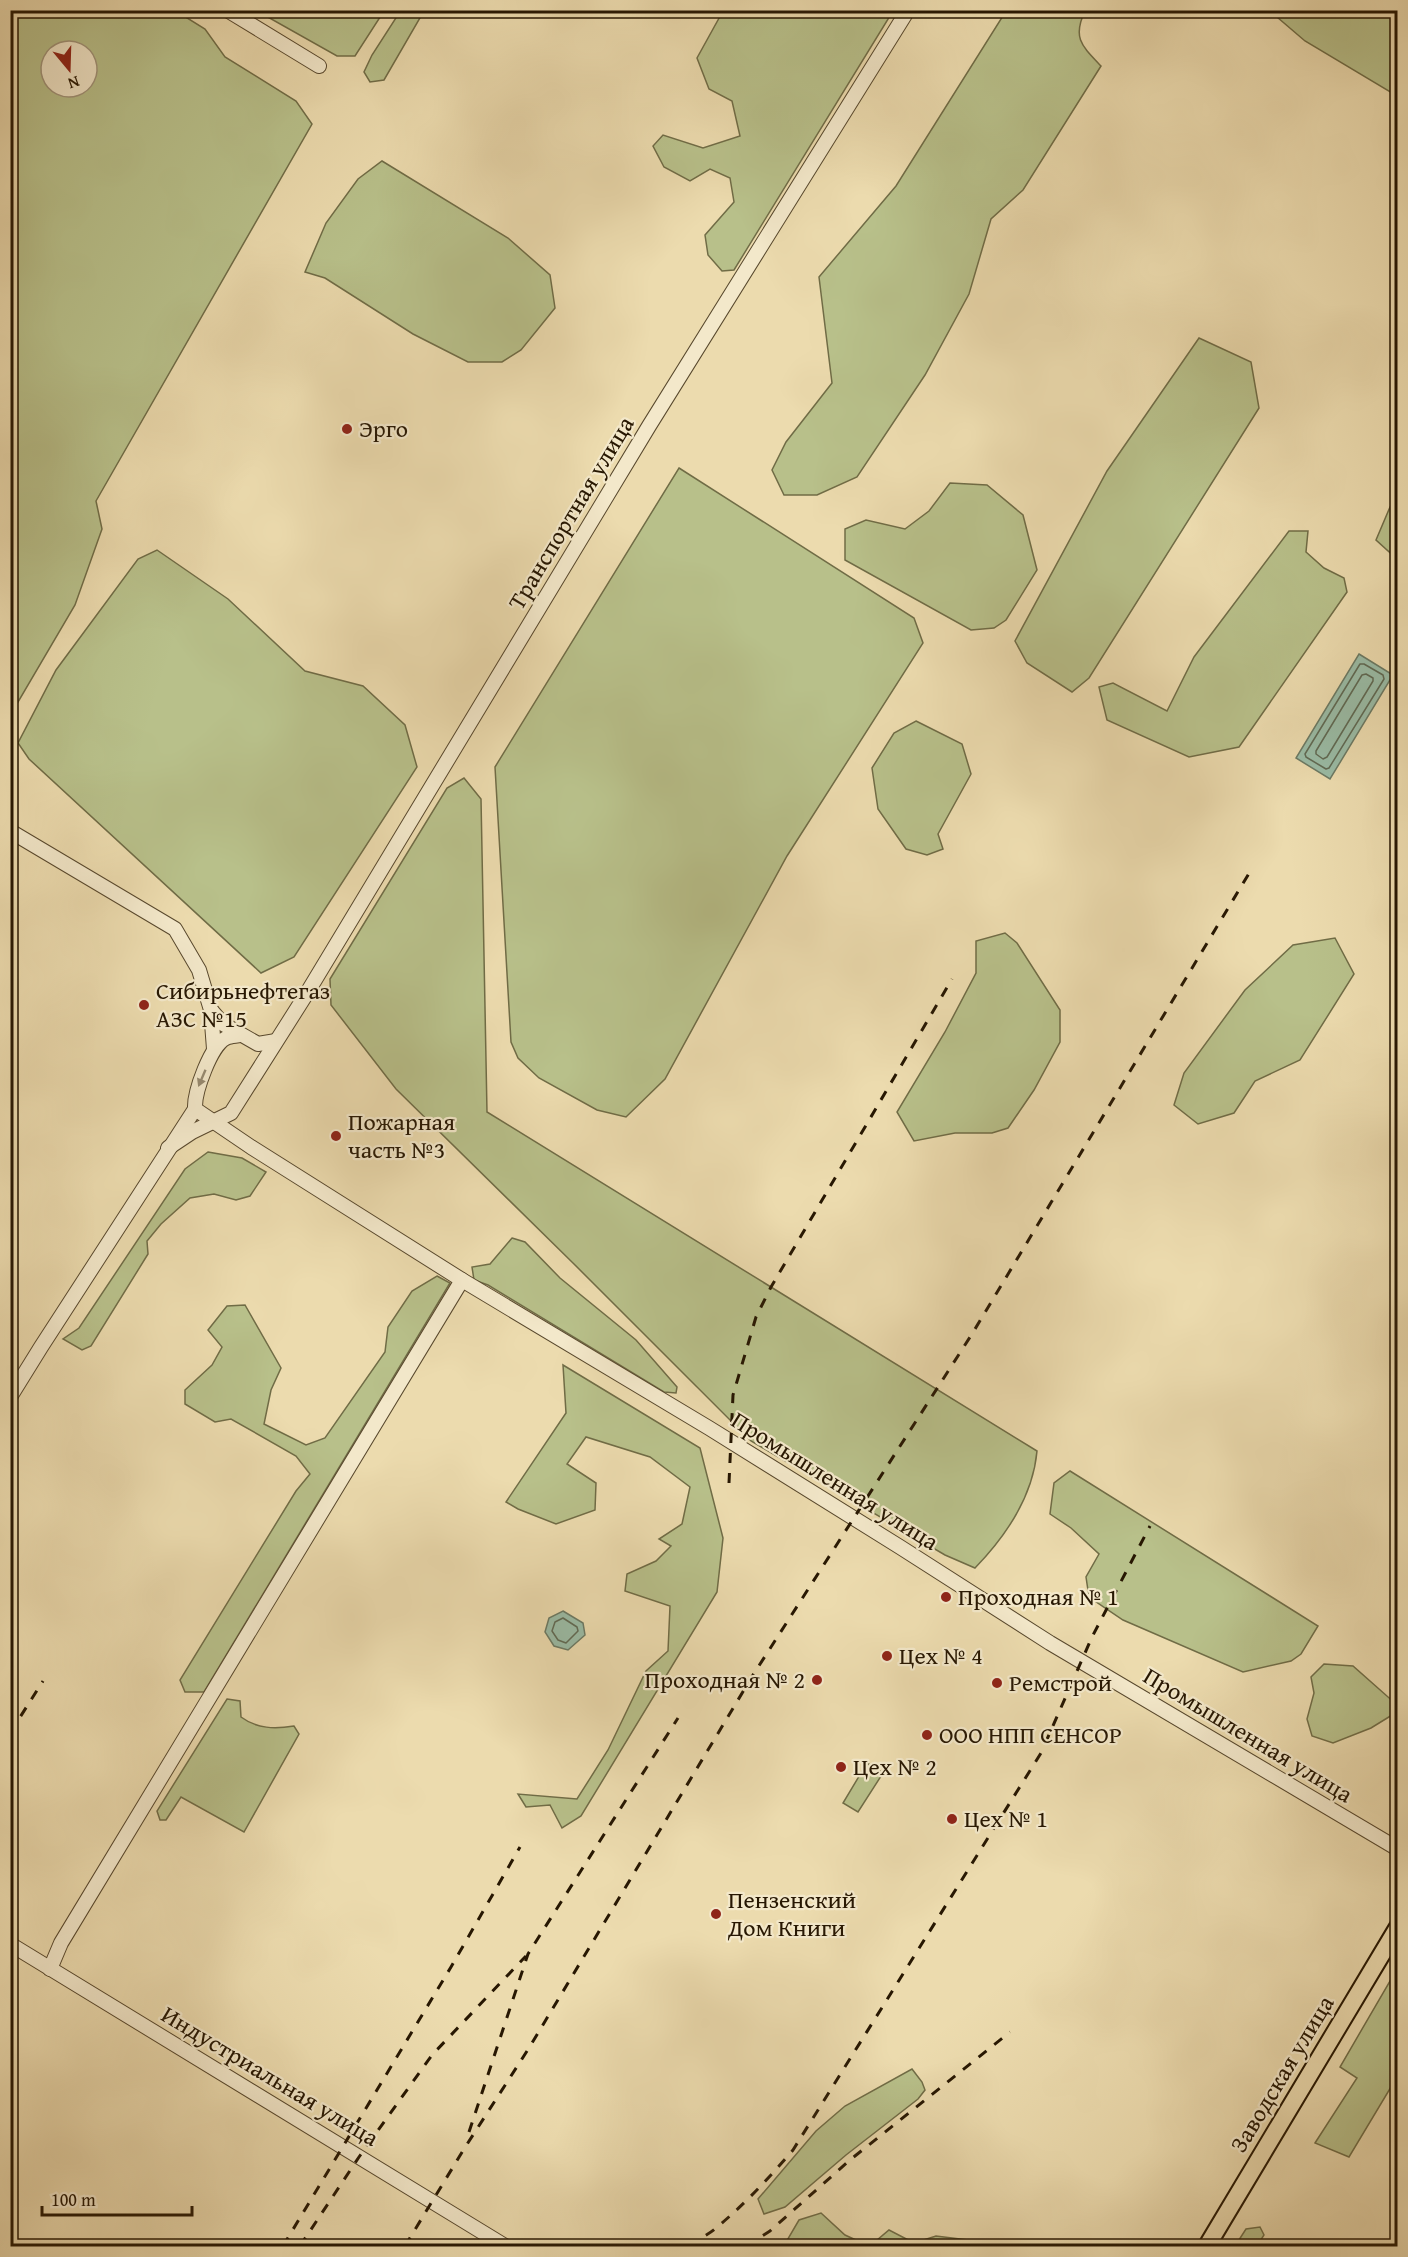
<svg xmlns="http://www.w3.org/2000/svg" width="1408" height="2257" viewBox="0 0 1408 2257" font-family="'Gentium Book Plus',serif">
  <style>
    .green { fill: #b8c08a; stroke: #706c46; stroke-width: 1.5; fill-rule: evenodd }
    .water { fill: #9abca6; stroke: #6c7a64; stroke-width: 1.5 }
    .lines { fill: none; stroke-linecap: round; stroke-linejoin: round }
    .shore { stroke: #606a54; stroke-width: 1.5 }
    .minor-casing { stroke: #58482d; stroke-width: 16 }
    .major-casing { stroke: #271702; stroke-width: 20 }
    .minor { stroke: #f3e8ca; stroke-width: 14 }
    .major { stroke: #ecdbae; stroke-width: 16 }
    .rail { stroke: #271702; stroke-width: 3; stroke-dasharray: 10 10; stroke-linecap: butt }
    .oneway { fill: #978a70 }
    .poi-dot { fill: #8f2418; stroke: #f3e8ca; stroke-width: 2 }
    .labels { text-anchor: middle; stroke-width: 4.5; stroke-linejoin: round; paint-order: stroke }
    .poi-label { font-size: 24px; fill: #271702; stroke: #f3e8ca; text-anchor: start }
    .street-label { font-size: 24px; fill: #271702; stroke: #f3e8ca }
  </style>
  <rect width="100%" height="100%" fill="#ecdbae"/>
  <filter id="stains"><feTurbulence type="fractalNoise" baseFrequency=".00333" numOctaves="4"/><feColorMatrix values="0 0 0 0 .2 0 0 0 0 .09 0 0 0 0 .02 0 0 0 .5 -.17"/></filter>
  <radialGradient id="worn" r=".72"><stop offset=".6" stop-color="#630" stop-opacity="0"/><stop offset="1" stop-color="#630" stop-opacity=".3"/></radialGradient>
  <g class="green">
    <path d="M20,10L176,11L205,29L225,57L296,101L312,124L96,501L102,529L75,605L11,714L10,25ZM51,51H87V87H51Z"/>
    <path d="M401,10L424,11L384,80L370,82L364,72L372,55Z"/>
    <path d="M257,11H384L355,56H337Z"/>
    <path d="M723,11H893L734,270L722,271L708,255L705,235L734,202L730,178L710,169L690,181L664,167L653,146L663,135L703,148L740,136L732,101L709,89L697,58Z"/>
    <path d="M1006,11H1085C1072,38 1082,46 1101,66L1023,190L991,219L969,294L925,375L857,477L817,495H784L772,470L786,442L832,383L819,277L896,186Z"/>
    <path d="M1270,11H1387L1397,17V96L1305,41Z"/>
    <path d="M382,161L508,238L550,275L555,308L521,350L502,362H468L413,334L325,278L305,272L326,223L358,179Z"/>
    <path d="M1199,338L1251,362L1259,408L1089,678L1072,692L1027,663L1015,641L1107,471Z"/>
    <path d="M679,468L914,618L923,643L787,856L665,1079L626,1117L597,1110L539,1078L518,1058L511,1042L495,767Z"/>
    <path d="M950,483L987,485L1023,515L1037,570L1006,620L994,628L971,630L845,560V529L866,520L905,529L929,511Z"/>
    <path d="M1397,497V559L1376,540L1390,507Z"/>
    <path d="M1289,531H1308L1306,552L1324,568L1344,578L1347,592L1239,747L1189,757L1107,720L1099,687L1113,683L1167,711L1194,657Z"/>
    <path d="M157,550L228,599L305,671L363,686L405,725L417,767L294,957L261,973L29,759L18,743L56,670L138,559Z"/>
    <path d="M916,721L962,744L971,774L938,834L943,849L927,855L906,849L878,809L872,768L894,733Z"/>
    <path d="M464,778L481,799L487,1112L1037,1451C1033,1496 1006,1536 975,1568L945,1555L751,1441L574,1264L396,1089L331,1005L330,979L447,788Z"/>
    <path d="M1005,933L1017,943L1060,1010V1042L1034,1090L1008,1128L992,1133H955L914,1141L897,1112L945,1032L976,973V941Z"/>
    <path d="M1335,938L1354,974L1300,1060L1255,1081L1234,1113L1198,1124L1174,1105L1184,1073L1245,990L1293,945Z"/>
    <path d="M208,1152L242,1158L266,1172L250,1196L236,1200L214,1194L190,1198L161,1224L147,1241L148,1254L91,1346L82,1350L63,1339L79,1328L185,1169Z"/>
    <path d="M512,1238L525,1242L560,1278L636,1340L677,1387L676,1393L664,1392L488,1285L474,1280L472,1267L490,1264Z"/>
    <path d="M437,1276L450,1283L204,1692H185L180,1680L296,1491L310,1474L296,1456L231,1419L215,1422L185,1404V1390L212,1365L222,1347L208,1330L227,1306L245,1305L281,1368L271,1390L264,1424L306,1445L325,1438L385,1352L388,1327L412,1291Z"/>
    <path d="M563,1365L700,1448L723,1538L717,1592L581,1816L562,1828L550,1805L526,1807L518,1794L577,1799L608,1750L646,1671L668,1651L670,1606L625,1591L627,1574L656,1561L671,1546L659,1539L682,1524L690,1487L650,1457L586,1437L567,1464L596,1483L595,1510L556,1524L518,1509L506,1502L566,1413Z"/>
    <path d="M1070,1471L1318,1626L1301,1654L1291,1661L1243,1672L1123,1620L1089,1597L1086,1577L1099,1554L1071,1528L1050,1514L1054,1483Z"/>
    <path d="M1324,1664L1353,1666L1396,1704L1397,1712L1371,1728L1333,1743L1312,1736L1307,1719L1314,1693L1311,1677Z"/>
    <path d="M227,1699L240,1701L241,1717C257,1729 275,1729 294,1726L299,1734L244,1832L181,1797L166,1820H160L157,1811Z"/>
    <path d="M867,1763L883,1773L858,1812L843,1803Z"/>
    <path d="M1397,1969V2077L1349,2157L1315,2143L1357,2078L1340,2067Z"/>
    <path d="M912,2069L922,2082L925,2090L918,2099L846,2155L785,2207L764,2214L758,2199L816,2131L845,2106Z"/>
    <path d="M821,2213L845,2235L869,2246H779L785,2244L799,2220Z"/>
    <path d="M1260,2227L1264,2235L1257,2246H1235L1246,2229Z"/>
    <path d="M889,2230L914,2243L936,2236L976,2241L980,2246H870Z"/>
  </g>
  <g class="water">
    <path d="M1359,654L1393,675L1330,779L1296,758Z"/>
    <path d="M563,1611L583,1623L585,1635L568,1650L554,1646L545,1632L549,1618Z"/>
  </g>
  <g class="lines">
    <g class="shore">
      <path d="M1360,664H1364L1383,675L1384,679L1329,768L1326,769L1306,757L1305,754Z"/>
      <path d="M1366,674L1373,678V681L1327,757L1323,759L1316,754V751L1362,675Z"/>
      <path d="M563,1618L577,1627L578,1631L566,1643L558,1640L552,1631L555,1622Z"/>
    </g>
    <defs>
      <g id="minor">
        <path d="M227,10L319,66"/>
        <path d="M10,831L175,929L199,970L211,1010L214,1049"/>
        <path d="M211,1010L223,1024L258,1044L276,1041"/>
        <path d="M195,1109L251,1147L462,1280L709,1428L900,1547L1050,1643L1398,1849"/>
        <path d="M168,1148L192,1132L231,1113L307,993L649,426L908,10"/>
        <path d="M10,1397L41,1347L195,1109C194,1092 211,1045 226,1038C230,1036 236,1036 240,1035"/>
        <path d="M10,1944L505,2246"/>
        <path d="M50,1969L61,1943L462,1280"/>
      </g>
      <path id="major" d="M1207,2246L1398,1927"/>
    </defs>
    <use href="#minor" class="minor-casing"/>
    <use href="#major" class="major-casing"/>
    <use href="#minor" class="minor"/>
    <use href="#major" class="major"/>
    <g class="rail">
      <path d="M729,1483L733,1395L756,1317L771,1287L952,979"/>
      <path d="M10,1733L43,1681"/>
      <path d="M469,2132L528,1954L678,1718"/>
      <path d="M283,2246L451,1967L520,1847"/>
      <path d="M300,2246L359,2157L432,2055L526,1956"/>
      <path d="M405,2246L464,2149L529,2048L753,1675L972,1334L1251,870"/>
      <path d="M689,2246C698,2239 708,2235 716,2228C745,2204 769,2178 793,2150L1041,1753L1092,1637L1150,1526"/>
      <path d="M746,2246L770,2231L850,2160L1010,2032"/>
    </g>
  </g>
  <defs><path id="oneway-solid" d="M-6-.8H1V-3.2L6.5 0L1 3.2V.8H-6Z" transform="scale(1.5)"/></defs>
  <use class="oneway" href="#oneway-solid" transform="translate(202 1078) rotate(113)"/>
  <g class="poi-dot">
    <circle cx="347" cy="429" r="6"/>
    <circle cx="144" cy="1005" r="6"/>
    <circle cx="336" cy="1136" r="6"/>
    <circle cx="946" cy="1597" r="6"/>
    <circle cx="887" cy="1656" r="6"/>
    <circle cx="817" cy="1680" r="6"/>
    <circle cx="997" cy="1683" r="6"/>
    <circle cx="927" cy="1735" r="6"/>
    <circle cx="841" cy="1767" r="6"/>
    <circle cx="952" cy="1819" r="6"/>
    <circle cx="716" cy="1914" r="6"/>
  </g>
  <g class="labels">
    <g class="poi-label">
      <text x="359" y="437">Эрго</text>
      <text x="156" y="999">Сибирьнефтегаз<tspan x="156" dy="28">АЗС №15</tspan></text>
      <text x="348" y="1130">Пожарная<tspan x="348" dy="28">часть №3</tspan></text>
      <text x="958" y="1605">Проходная № 1</text>
      <text x="899" y="1664">Цех № 4</text>
      <text x="805" y="1688" text-anchor="end">Проходная № 2</text>
      <text x="1009" y="1691">Ремстрой</text>
      <text x="939" y="1743">ООО НПП СЕНСОР</text>
      <text x="853" y="1775">Цех № 2</text>
      <text x="964" y="1827">Цех № 1</text>
      <text x="728" y="1908">Пензенский<tspan x="728" dy="28">Дом Книги</tspan></text>
    </g>
    <g class="street-label">
      <text transform="translate(571 513) rotate(-59)" y="8">Транспортная улица</text>
      <text transform="translate(835 1481) rotate(32)" y="8">Промышленная улица</text>
      <text transform="translate(1248 1735) rotate(31)" y="8">Промышленная улица</text>
      <text transform="translate(1282 2074) rotate(-59)" y="8">Заводская улица</text>
      <text transform="translate(270 2076) rotate(31)" y="8">Индустриальная улица</text>
    </g>
  </g>
  <rect width="1408" height="2257" fill="none" stroke="#ecdbae" stroke-width="36"/>
  <rect x="12" y="12" width="1384" height="2233" fill="none" stroke="#271702" stroke-width="3"/>
  <rect x="18" y="18" width="1372" height="2221" fill="none" stroke="#271702" stroke-width="1.5"/>
  <g transform="translate(69 69) rotate(161)"><circle r="28" fill="#f3e8ca" stroke="#a1947a" stroke-width="1.5"/>
  <path d="M0-4.5L10 22L0 15L-10 22Z" fill="#8f2418"/>
  <text y="-9" font-size="16" font-weight="bold" text-anchor="middle" fill="#271702">N</text>
  </g>
  <path d="M42 2206v9h150v-9" fill="none" stroke="#271702" stroke-width="3"/>
  <text x="51" y="2206" font-size="18" fill="#271702" stroke="#f3e8ca" stroke-width="4.5" paint-order="stroke">100 m</text>
  <rect width="100%" height="100%" filter="url(#stains)"/>
  <rect width="100%" height="100%" fill="url(#worn)"/>
</svg>
